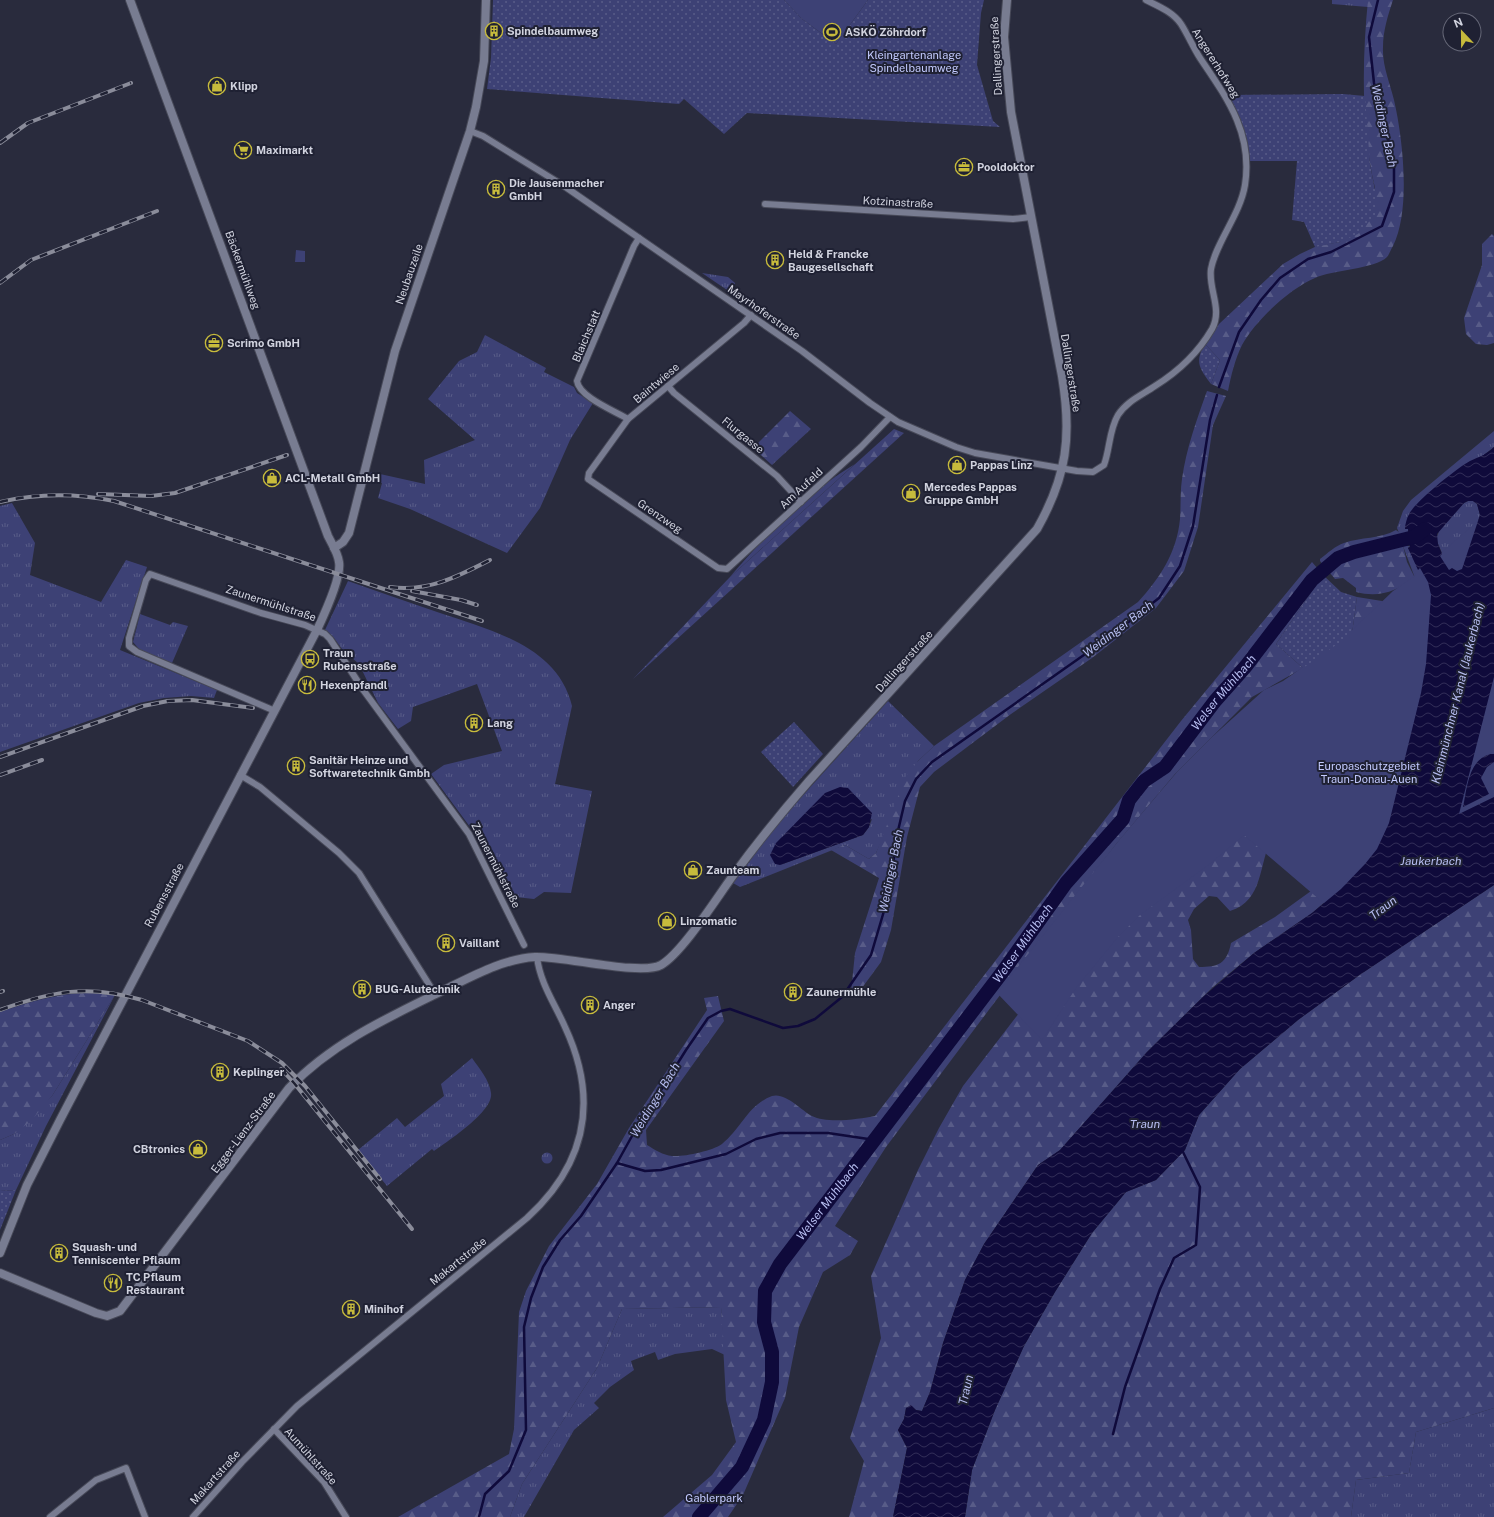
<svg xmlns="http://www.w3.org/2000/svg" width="1494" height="1517" viewBox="0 0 1494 1517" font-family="'Public Sans',sans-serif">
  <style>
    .grass { fill: url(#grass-tufts); fill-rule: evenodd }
    .forest { fill: url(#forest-firs); fill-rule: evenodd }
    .park { fill: #3d4175 }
    .garden { fill: url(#garden-dots) }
    .water { fill: url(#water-waves); fill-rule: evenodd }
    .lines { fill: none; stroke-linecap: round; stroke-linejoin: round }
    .stream { stroke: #0f0a3b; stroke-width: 2.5 }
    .river { stroke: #0f0a3b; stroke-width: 14 }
    .street-casing { stroke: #474958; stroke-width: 8 }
    .secondary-casing { stroke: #474958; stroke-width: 10 }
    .street { stroke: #787c91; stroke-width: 6 }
    .secondary { stroke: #787c91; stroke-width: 8 }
    .rail-casing { stroke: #8a8c9a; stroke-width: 4 }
    .rail { stroke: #1f2133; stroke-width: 2.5; stroke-dasharray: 8; stroke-linecap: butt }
    .labels { text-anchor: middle; stroke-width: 4; stroke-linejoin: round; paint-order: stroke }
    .poi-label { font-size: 11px; font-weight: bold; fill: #d1d3df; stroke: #1f2133; text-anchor: start }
    .park-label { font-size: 11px; fill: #c3cafe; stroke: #1f2133 }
    .street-label { font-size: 11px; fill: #d1d3df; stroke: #1f2133 }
    .water-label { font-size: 12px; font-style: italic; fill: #b6bdf0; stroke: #1f2133 }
  </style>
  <defs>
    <pattern id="grass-tufts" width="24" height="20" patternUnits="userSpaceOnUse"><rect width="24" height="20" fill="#3d4175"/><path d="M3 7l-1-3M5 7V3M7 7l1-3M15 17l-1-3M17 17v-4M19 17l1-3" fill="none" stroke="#585c88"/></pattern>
    <pattern id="forest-firs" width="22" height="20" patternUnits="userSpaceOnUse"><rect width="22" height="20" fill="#3d4175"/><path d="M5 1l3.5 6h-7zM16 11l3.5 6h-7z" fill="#585c88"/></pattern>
    <pattern id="garden-dots" width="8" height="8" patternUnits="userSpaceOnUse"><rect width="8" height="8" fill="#3d4175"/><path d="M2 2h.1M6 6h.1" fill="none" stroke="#585c88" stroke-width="1.8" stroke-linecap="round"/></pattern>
    <pattern id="water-waves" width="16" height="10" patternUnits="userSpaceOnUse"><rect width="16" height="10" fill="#0f0a3b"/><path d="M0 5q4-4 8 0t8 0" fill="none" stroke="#312d57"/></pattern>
  </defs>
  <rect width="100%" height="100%" fill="#292b3d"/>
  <g class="grass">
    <path d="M1332,0H1368V7L1332,4Z"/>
    <path d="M702,273L728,277L735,283V288L730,292Z"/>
    <path d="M485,335L546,368L544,372L574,387L577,393L593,403L570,440L540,508L507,553L410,509L378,498L382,483L369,479L371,472L425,484L424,460L475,440L428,399L459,361L477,352Z"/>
    <path d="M1494,431V447L1480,458L1469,462L1435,488L1408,529V532L1401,538L1397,528L1403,511L1411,500Z"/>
    <path d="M855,464L729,578C765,536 808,492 855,464Z"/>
    <path d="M1468,501H1473L1477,504L1480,515L1464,566L1442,553L1436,539L1440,529L1464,503Z"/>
    <path d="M12,503L35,543L30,575L101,602L126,560L147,567L120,650L217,690L214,698L191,696L164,698L139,703L0,752V506Z"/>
    <path d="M1403,546H1410L1408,548L1420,568L1415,578Z"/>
    <path d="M348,581C378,592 409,602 440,613C490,630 558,646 572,706L555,784L592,791L571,893L544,892L534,899L506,896L473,831L431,774L444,765L502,751L477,684L413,707L411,721L398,729L378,703L359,664L342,649L334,638L325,630Z"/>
    <path d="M140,614L170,625L173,622L188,626L172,663L140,650L133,642Z"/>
    <path d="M888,701L934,746L918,761L876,853L869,859L845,845L740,887L733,883L778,823ZM872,819L869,827L863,835L780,865Z"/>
    <path d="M115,995L46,1126L16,1190L0,1191V1140L14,1134L52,1096Z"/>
    <path d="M472,1058C479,1068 490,1081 491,1093C494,1111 448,1141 434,1151L432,1149L387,1186L358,1150L397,1118L405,1127L444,1096L441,1084Z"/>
    <circle cx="547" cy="1158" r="5.5"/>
    <path d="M721,1307L725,1355L712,1349L675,1354L658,1360L655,1352L631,1361L634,1370L610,1387L594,1403L599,1408L574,1430L524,1517H510L522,1484L597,1368L622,1309Z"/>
    <path d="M1494,1408V1517H1351L1356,1480L1409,1473L1416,1432Z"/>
  </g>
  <g class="forest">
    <path d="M1368,0H1393C1388,15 1383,31 1383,47C1382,65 1390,83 1394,100C1403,139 1411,210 1393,246C1391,249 1389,255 1387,257C1375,269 1332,270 1315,278C1289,289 1255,321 1242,345C1235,359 1231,376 1228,391L1211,384L1220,360L1205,344L1219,324L1283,264L1300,254L1317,246L1340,242L1375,188C1361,129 1362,60 1368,0Z"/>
    <path d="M1492,234L1494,236V343L1487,345L1476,344L1466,334L1464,318L1482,265V244Z"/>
    <path d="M1207,391L1226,396L1213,425L1198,527L1184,571L1156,608L1092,658L1011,714L934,772L920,787L907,837L891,930L881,962L856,996L851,992L855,953L879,878L831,850L845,845L869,859L876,853L906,776L918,761L934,746L1138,602C1160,578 1177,552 1180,519C1181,506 1180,492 1182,479C1186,449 1197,419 1207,391Z"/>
    <path d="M790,411L811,429L772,465L753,448Z"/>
    <path d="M894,429L904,433L633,679L729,578Z"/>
    <path d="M1396,530L1400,533L1407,562L1415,578C1396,591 1380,598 1356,592V588L1343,578L1335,579L1320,561V559C1328,553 1335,546 1344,543C1361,537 1380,539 1396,530Z"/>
    <path d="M1312,562L1323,575L1276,644L1303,668L1252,697L1175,774L1117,843L991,1007L886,1147L835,1226L858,1241L850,1255L823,1272L799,1327L785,1398L743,1495L728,1517H663L712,1475L736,1442L726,1400L721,1307L622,1309L597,1368L522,1484L510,1517H398L509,1454L514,1429L519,1312L526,1291L549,1246L597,1184L629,1128L707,1010L704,998L718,996L724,1021L646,1130L647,1145C655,1150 663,1155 672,1156C684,1157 712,1151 722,1144C741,1129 748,1105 772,1096C785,1092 801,1110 812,1116C827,1124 859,1119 875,1116L1181,721Z"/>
    <path d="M1357,597L1382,601L1385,603L1352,634Z"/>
    <path d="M1421,600L1426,601L1415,688L1401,747L1402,771L1389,823L1377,849L1348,882L1312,913L1254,953L1213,987L1147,1052L1060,1150L1038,1165L984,1244L965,1280L943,1343L930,1392L922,1411L916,1410L911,1406L906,1408L904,1419L898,1430L907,1448L893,1517H849L864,1461L850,1438L881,1338L871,1276L918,1170L939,1128L963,1086L1112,892L1125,899L1138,901L1151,883L1184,868L1193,852L1263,791C1259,782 1252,780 1244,774C1237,769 1233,760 1230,752L1260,726L1380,639C1389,630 1398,621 1411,620ZM1291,818C1311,829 1323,848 1337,866L1329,878L1275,917L1231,943C1227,964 1218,967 1199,967L1193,959L1191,930L1188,920L1194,909L1209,896L1217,897L1230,911C1265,900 1258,862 1273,835C1277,828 1284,822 1291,818Z"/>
    <path d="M1494,885V1408L1416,1432L1409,1473L1356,1480L1351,1517H965L972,1470L995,1410L1024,1346L1055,1292L1092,1233L1126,1192L1156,1180L1185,1150L1199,1115L1240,1069L1298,1020L1361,974Z"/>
    <path d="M89,993L115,995L52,1096L31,1121L14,1134L0,1140V1012C30,1002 57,993 89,993Z"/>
  </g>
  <g class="park">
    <path d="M784,0H868L836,44L802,19Z"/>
    <path d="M296,250L305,251V262H295Z"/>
    <path d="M1494,507V841L1355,930L1244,835L1211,863L1140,915L1118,937L1076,988L1042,1040L997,993L1120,839L1177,772L1212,737L1264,690L1283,681L1343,639L1393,591L1416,575L1412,569L1416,570L1431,558L1433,560Z"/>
  </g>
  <g class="garden">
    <path d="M493,0H784L802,19L836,44L868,0H984L981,13L977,65L993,121L1000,127L747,113L724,134L684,99L679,104L487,89L491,58Z"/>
    <path d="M1343,94L1365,96L1370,164L1377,201L1375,215L1358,234L1340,242L1315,247L1304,222L1292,220L1297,161H1249L1241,123L1229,95Z"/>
    <path d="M1205,344L1220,360L1211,384C1200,369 1194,362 1205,344Z"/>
    <path d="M1323,575L1341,592L1357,597L1352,634L1303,668L1276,644Z"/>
    <path d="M794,722L823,754L793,787L761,752Z"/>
    <path d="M16,1190L0,1230V1191Z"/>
  </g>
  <g class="water">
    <path d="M1494,447V677L1459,814L1494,797V885L1361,974L1298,1020L1240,1069L1199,1115L1185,1150L1156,1180L1126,1192L1092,1233L1055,1292L1024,1346L995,1410L972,1470L965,1517H893L907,1448L898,1430L904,1419L906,1408L911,1405L916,1410L922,1411L930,1392L943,1343L965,1280L984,1244L1038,1165L1060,1150L1147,1052L1204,996L1254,953L1312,913L1341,889L1365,864L1377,849L1389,823L1421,693L1426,664L1431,595L1428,582L1420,568L1418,570L1408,548L1410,547L1408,529H1405C1405,524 1407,518 1409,514C1416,501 1457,468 1470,461C1479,457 1487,454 1494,447ZM1468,501H1473L1477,504L1480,515L1462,569L1457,571L1452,568L1449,570L1440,556L1442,554L1438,544L1437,534L1464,503Z"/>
    <path d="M1490,754H1494V762L1487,767L1481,778L1489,794L1463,807C1467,789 1468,760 1490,754Z"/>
    <path d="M840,787L848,788L872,813L869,827L863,835L780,865L775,864L770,855L776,843L825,793Z"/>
  </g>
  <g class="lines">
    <g class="stream">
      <path d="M1219,387L1239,332L1261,300L1280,278L1308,259L1331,252L1382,226L1394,192V163L1374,83L1369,37L1378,0"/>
      <path d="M617,1163L645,1171L661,1170L726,1154L756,1139L780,1133H828L875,1140"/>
      <path d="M1113,1434L1125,1387L1160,1289L1174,1258L1196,1245L1200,1187L1182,1150"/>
      <path d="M479,1517L485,1494L509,1471L526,1430L524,1327L531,1298L543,1267L560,1240L581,1216L617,1163L632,1136L686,1050L708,1018L721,1011L730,1009L783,1028L798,1026L815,1019L842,997L871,955L889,894L897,835L905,801L916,779L932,762L1108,638L1159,598L1180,566L1193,526L1210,420L1217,395"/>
    </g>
    <path class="river" id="s1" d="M699,1517L742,1467L764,1420L772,1382V1352L764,1322L765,1291L780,1264L1004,970L1066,883L1123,819L1129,800L1144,781L1165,767L1215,701L1246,666L1312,580L1338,558L1354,552L1414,537L1425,529"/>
    <defs>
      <g id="street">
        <path d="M470,131L483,136L564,186L802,351L870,403L898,422L956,447L975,453L1077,471L1093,472L1104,465C1110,449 1109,430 1118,415C1127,401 1142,395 1155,386C1179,371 1198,353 1212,329C1223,309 1208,289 1211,269C1216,242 1240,215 1245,185C1253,133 1227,98 1200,58C1193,47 1188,35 1181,24C1173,12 1158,6 1146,0"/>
        <path d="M765,204L1013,219L1031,217"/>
        <path d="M751,315L744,323L628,419L589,473L588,479L718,568L727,569L861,447L890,417"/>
        <path d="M668,386L674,393L777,476L801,502"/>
        <path d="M628,419C615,411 579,397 577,381L634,246L639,238"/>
        <path d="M275,711L137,652L129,646V638L146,580L150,574L261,613L305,625L325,634L330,639L364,691L469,834L524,945"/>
        <path d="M240,775L260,787L339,853L359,873L435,994"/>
        <path d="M274,1429L324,1482L346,1517"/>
        <path d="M50,1517L96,1480L126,1468L145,1517"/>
        <path d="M193,1517L242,1462L297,1406L527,1218C586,1164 599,1100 565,1027C555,1004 540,983 537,957"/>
      </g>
      <g id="secondary">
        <path d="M334,548L343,542L349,533L395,351L470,131L476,107L484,61L486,0"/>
        <path d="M0,1253L27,1185L60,1120L317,630C324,615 342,577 339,562C338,553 332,544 328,536L130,0"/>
        <path d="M0,1273L96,1313L107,1316L120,1311L289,1088C332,1043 389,1017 444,990C473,976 503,959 535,957C564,956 641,976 661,965C682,953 716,899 732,877C756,844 782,812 809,781L1037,529C1067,476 1072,436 1062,376L1011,112L1004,37L1007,0"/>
      </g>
    </defs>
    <use href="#street" class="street-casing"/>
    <use href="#secondary" class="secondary-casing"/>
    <use href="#street" class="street"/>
    <use href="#secondary" class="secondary"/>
    <defs>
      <g id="rail">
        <path d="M0,143L28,123L131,83"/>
        <path d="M0,283L31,260L157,211"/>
        <path d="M98,494L151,496L175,493L287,455"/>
        <path d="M0,502C39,493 75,493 114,501L482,621"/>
        <path d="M390,587C428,592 457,577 490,560"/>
        <path d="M412,591L461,600L477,605"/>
        <path d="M0,757L143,706L168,701L192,700L253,708"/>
        <path d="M0,775L42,760"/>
        <path d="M0,992L3,991"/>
        <path d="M0,1010C52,991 88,984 142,1000L248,1041L282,1063L305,1086L380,1179"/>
        <path d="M281,1069L294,1083L412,1229"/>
      </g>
    </defs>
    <use href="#rail" class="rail-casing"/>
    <use href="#rail" class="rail"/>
  </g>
  <defs>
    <symbol id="building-ring" viewBox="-11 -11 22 22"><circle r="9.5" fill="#1f2133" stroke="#c7bb3c" stroke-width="1.5"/><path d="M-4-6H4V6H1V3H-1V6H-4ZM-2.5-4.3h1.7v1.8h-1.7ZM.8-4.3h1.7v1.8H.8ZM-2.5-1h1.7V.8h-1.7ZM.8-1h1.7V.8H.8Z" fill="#c7bb3c"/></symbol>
    <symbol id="stadium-ring" viewBox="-11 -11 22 22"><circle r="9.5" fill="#1f2133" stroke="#c7bb3c" stroke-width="1.5"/><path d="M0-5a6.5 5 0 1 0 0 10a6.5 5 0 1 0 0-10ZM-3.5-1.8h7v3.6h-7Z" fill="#c7bb3c"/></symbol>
    <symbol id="shop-ring" viewBox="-11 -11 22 22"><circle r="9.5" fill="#1f2133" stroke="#c7bb3c" stroke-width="1.5"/><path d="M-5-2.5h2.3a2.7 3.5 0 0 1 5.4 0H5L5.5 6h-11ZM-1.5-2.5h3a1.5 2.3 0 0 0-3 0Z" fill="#c7bb3c"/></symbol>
    <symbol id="supermarket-ring" viewBox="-11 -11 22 22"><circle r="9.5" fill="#1f2133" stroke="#c7bb3c" stroke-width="1.5"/><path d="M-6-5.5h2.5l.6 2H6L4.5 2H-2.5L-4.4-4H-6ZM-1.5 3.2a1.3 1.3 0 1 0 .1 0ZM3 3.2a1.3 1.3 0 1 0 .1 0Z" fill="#c7bb3c"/></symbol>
    <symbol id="office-ring" viewBox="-11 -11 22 22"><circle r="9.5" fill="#1f2133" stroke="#c7bb3c" stroke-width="1.5"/><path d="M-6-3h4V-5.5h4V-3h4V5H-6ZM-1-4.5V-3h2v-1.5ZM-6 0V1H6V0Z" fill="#c7bb3c"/></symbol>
    <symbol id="bus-ring" viewBox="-11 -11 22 22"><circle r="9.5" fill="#1f2133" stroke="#c7bb3c" stroke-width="1.5"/><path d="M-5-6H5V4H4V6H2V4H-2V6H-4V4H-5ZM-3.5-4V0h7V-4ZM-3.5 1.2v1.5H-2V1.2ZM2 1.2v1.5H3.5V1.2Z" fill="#c7bb3c"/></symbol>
    <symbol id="restaurant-ring" viewBox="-11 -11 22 22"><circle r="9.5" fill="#1f2133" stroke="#c7bb3c" stroke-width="1.5"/><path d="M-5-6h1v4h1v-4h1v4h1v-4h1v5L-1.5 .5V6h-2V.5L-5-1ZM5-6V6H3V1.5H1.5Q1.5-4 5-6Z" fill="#c7bb3c"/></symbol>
  </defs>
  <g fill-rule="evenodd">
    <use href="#building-ring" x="484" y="21" width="20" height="20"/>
    <use href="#stadium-ring" x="822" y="22" width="20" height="20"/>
    <use href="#shop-ring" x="207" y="76" width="20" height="20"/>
    <use href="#supermarket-ring" x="233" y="140" width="20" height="20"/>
    <use href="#office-ring" x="954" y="157" width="20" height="20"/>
    <use href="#building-ring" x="486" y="179" width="20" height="20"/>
    <use href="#building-ring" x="765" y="250" width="20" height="20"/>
    <use href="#office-ring" x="204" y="333" width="20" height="20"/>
    <use href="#shop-ring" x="947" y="455" width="20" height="20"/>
    <use href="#shop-ring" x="262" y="468" width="20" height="20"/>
    <use href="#shop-ring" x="901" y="483" width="20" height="20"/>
    <use href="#bus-ring" x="300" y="649" width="20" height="20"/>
    <use href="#restaurant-ring" x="297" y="675" width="20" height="20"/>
    <use href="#building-ring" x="464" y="713" width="20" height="20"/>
    <use href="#building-ring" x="286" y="756" width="20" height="20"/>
    <use href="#shop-ring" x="683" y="860" width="20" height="20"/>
    <use href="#shop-ring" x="657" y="911" width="20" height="20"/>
    <use href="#building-ring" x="436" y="933" width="20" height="20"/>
    <use href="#building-ring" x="352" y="979" width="20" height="20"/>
    <use href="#building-ring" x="783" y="982" width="20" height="20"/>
    <use href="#building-ring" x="580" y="995" width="20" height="20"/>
    <use href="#building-ring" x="210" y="1062" width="20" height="20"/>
    <use href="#shop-ring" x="188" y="1139" width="20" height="20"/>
    <use href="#building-ring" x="49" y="1243" width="20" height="20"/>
    <use href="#restaurant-ring" x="103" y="1273" width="20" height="20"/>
    <use href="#building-ring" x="341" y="1299" width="20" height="20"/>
  </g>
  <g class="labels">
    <g class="poi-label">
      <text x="507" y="35">Spindelbaumweg</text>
      <text x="845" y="36">ASKÖ Zöhrdorf</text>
      <text x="230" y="90">Klipp</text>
      <text x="256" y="154">Maximarkt</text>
      <text x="977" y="171">Pooldoktor</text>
      <text x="509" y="187">Die Jausenmacher<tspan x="509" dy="13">GmbH</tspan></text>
      <text x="788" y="258">Held &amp; Francke<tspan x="788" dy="13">Baugesellschaft</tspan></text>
      <text x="227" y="347">Scrimo GmbH</text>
      <text x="970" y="469">Pappas Linz</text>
      <text x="285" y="482">ACL-Metall GmbH</text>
      <text x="924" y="491">Mercedes Pappas<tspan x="924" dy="13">Gruppe GmbH</tspan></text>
      <text x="323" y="657">Traun<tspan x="323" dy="13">Rubensstraße</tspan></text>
      <text x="320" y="689">Hexenpfandl</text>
      <text x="487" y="727">Lang</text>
      <text x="309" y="764">Sanitär Heinze und<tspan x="309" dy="13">Softwaretechnik Gmbh</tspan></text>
      <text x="706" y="874">Zaunteam</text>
      <text x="680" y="925">Linzomatic</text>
      <text x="459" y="947">Vaillant</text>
      <text x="375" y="993">BUG-Alutechnik</text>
      <text x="806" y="996">Zaunermühle</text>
      <text x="603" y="1009">Anger</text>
      <text x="233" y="1076">Keplinger</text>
      <text x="185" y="1153" text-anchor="end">CBtronics</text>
      <text x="72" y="1251">Squash- und<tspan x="72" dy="13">Tenniscenter Pflaum</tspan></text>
      <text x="126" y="1281">TC Pflaum<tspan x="126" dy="13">Restaurant</tspan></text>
      <text x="364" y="1313">Minihof</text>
    </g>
    <g class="park-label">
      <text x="914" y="59">Kleingartenanlage<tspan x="914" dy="13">Spindelbaumweg</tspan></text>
      <text x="1369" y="770">Europaschutzgebiet<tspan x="1369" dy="13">Traun-Donau-Auen</tspan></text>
      <text x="714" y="1502">Gablerpark</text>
    </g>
    <g class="street-label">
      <text transform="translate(996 56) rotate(-93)" y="4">Dallingerstraße</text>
      <text transform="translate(1216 63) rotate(58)" y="4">Angererhofweg</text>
      <text transform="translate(898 202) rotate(3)" y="4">Kotzinastraße</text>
      <text transform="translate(243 270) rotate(70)" y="4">Bäckermühlweg</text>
      <text transform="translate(409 274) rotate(-71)" y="4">Neubauzeile</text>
      <text transform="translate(764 312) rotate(35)" y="4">Mayrhoferstraße</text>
      <text transform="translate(586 336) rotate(-67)" y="4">Blaichstatt</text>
      <text transform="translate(1071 373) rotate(81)" y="4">Dallingerstraße</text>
      <text transform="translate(656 383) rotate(-40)" y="4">Baintwiese</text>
      <text transform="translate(743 435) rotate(39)" y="4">Flurgasse</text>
      <text transform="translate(801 488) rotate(-43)" y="4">Am Aufeld</text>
      <text transform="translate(660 516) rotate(34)" y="4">Grenzweg</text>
      <text transform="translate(271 603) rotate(18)" y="4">Zaunermühlstraße</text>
      <text transform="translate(904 661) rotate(-48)" y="4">Dallingerstraße</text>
      <text transform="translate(496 865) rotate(63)" y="4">Zaunermühlstraße</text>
      <text transform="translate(164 895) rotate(-62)" y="4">Rubensstraße</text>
      <text transform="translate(243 1132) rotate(-53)" y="4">Egger-Lienz-Straße</text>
      <text transform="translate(458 1261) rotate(-39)" y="4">Makartstraße</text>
      <text transform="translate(311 1456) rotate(48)" y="4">Aumühlstraße</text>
      <text transform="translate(215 1477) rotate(-48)" y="4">Makartstraße</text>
    </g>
    <g class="water-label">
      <text transform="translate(1384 126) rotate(78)" y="4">Weidinger Bach</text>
      <text transform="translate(1118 629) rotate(-37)" y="4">Weidinger Bach</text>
      <text dy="4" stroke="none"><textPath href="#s1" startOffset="1006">Welser Mühlbach</textPath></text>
      <text transform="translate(1458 693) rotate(-76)" y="4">Kleinmünchner Kanal (Jaukerbach)</text>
      <text x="1431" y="865">Jaukerbach</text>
      <text transform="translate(891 871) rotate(-79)" y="4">Weidinger Bach</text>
      <text transform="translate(1383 908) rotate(-37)" y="4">Traun</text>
      <text dy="4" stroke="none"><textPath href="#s1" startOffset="682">Welser Mühlbach</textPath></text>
      <text transform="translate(655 1100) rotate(-59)" y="4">Weidinger Bach</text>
      <text x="1145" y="1128">Traun</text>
      <text dy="4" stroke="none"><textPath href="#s1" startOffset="358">Welser Mühlbach</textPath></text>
      <text transform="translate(966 1390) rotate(-77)" y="4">Traun</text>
    </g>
  </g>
  <g transform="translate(1462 32) rotate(338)"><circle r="19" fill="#1f2133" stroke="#666878"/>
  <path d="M0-3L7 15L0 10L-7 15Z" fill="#c7bb3c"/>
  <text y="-6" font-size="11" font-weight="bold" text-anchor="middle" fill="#d1d3df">N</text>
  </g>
</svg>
